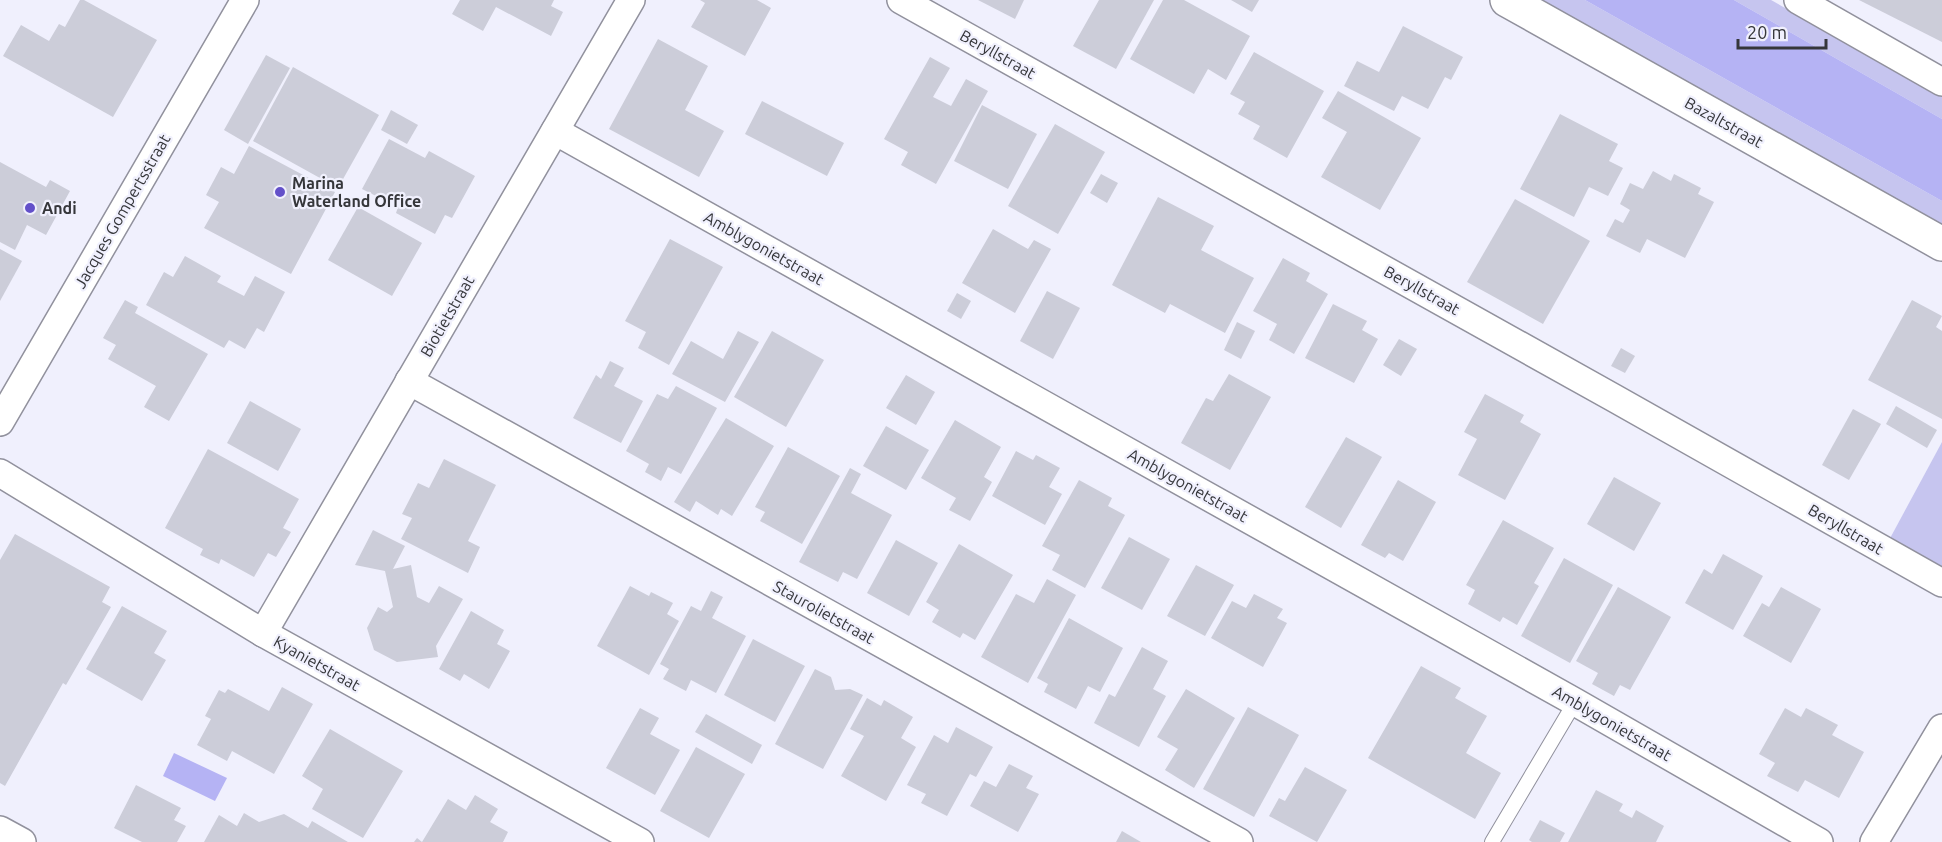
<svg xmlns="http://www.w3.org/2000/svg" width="1942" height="842" viewBox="0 0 1942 842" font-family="Ubuntu,sans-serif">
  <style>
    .green { fill: #c6c5ef }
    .water { fill: #b5b3f4 }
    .building { fill: #cccdd9 }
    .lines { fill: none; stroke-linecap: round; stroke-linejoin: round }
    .lane-casing { stroke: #91919d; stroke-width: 16 }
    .street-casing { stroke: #91919d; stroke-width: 30 }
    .secondary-casing { stroke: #91919d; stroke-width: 36 }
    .lane { stroke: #fff; stroke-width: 14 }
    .street { stroke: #fff; stroke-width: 27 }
    .secondary { stroke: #fff; stroke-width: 33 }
    .poi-dot { fill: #6350c9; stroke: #f0f0fd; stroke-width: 2 }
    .labels { text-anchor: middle; stroke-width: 4.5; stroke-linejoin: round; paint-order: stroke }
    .street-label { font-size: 16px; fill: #35363a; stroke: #f0f0fd }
    .poi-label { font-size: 16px; font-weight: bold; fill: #35363a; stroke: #f0f0fd; text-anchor: start }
  </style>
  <rect width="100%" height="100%" fill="#f0f0fd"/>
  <g class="green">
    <path d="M1538,0H1585L1942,201V227Z"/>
    <path d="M1734,0H1771L1942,97V119Z"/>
    <path d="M1942,442V573L1888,542Z"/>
  </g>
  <g class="water">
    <path d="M1585,0H1734L1942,119V201Z"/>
    <path d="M174,753L227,778L215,801L163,776Z"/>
  </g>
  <g class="building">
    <path d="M80,0H84L157,40L113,117L3,56L21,25L49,41L59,24L65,27Z"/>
    <path d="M460,0H554L551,6L563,12L551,36L496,7L483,31L452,14Z"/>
    <path d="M700,0H757L771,8L745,56L691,27L705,3Z"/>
    <path d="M978,0H1024L1015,19Z"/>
    <path d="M1099,0H1154L1116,69L1073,46Z"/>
    <path d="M1163,0H1184L1250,36L1226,80L1208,69L1194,94L1130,59Z"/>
    <path d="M1231,0H1259L1252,12Z"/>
    <path d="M1859,0H1942V42Z"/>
    <path d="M1403,26L1463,57L1451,80L1445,77L1428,109L1402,96L1394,111L1344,86L1357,61L1379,72Z"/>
    <path d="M658,39L708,66L685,110L724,131L699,177L609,129Z"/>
    <path d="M1254,52L1324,91L1287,158L1253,139L1260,126L1238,114L1245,102L1230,94Z"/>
    <path d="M266,55L290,68L248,144L224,130Z"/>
    <path d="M930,57L950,68L933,97L951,106L966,79L988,91L936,184L901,165L908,152L884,139Z"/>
    <path d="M293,67L379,115L338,188L253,141Z"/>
    <path d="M1338,91L1421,138L1380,210L1321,177L1347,132L1322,118Z"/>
    <path d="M762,101L844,143L827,176L745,134Z"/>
    <path d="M982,105L1037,134L1008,189L954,161Z"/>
    <path d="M391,110L418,125L407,144L381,130Z"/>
    <path d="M1560,114L1618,144L1609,161L1623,168L1608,196L1589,187L1574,217L1520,189Z"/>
    <path d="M1055,124L1105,152L1058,234L1008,206Z"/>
    <path d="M389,139L425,158L429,151L475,176L452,218L445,215L435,234L396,213L398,207L362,189Z"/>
    <path d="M249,146L335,192L291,274L204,228L219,202L206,195L221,167L234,174Z"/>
    <path d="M0,162L46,187L50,180L70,191L46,235L27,225L15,250L0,242Z"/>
    <path d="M1653,171L1671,181L1674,174L1701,188L1698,194L1714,202L1685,258L1647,239L1640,253L1606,236L1615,219L1623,223L1630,210L1620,204L1630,183L1643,189Z"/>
    <path d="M1101,174L1118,183L1107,203L1090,193Z"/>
    <path d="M1158,197L1214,226L1201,250L1254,278L1225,333L1170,304L1165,313L1112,285Z"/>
    <path d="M1515,199L1590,241L1543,324L1467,282Z"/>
    <path d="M358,207L422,243L392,296L328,260Z"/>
    <path d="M993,229L1028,249L1034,240L1051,249L1015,313L962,283Z"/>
    <path d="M670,239L723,267L669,365L638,348L646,332L625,321Z"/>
    <path d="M0,249L22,261L0,301Z"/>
    <path d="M185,256L221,276L217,282L244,296L255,276L285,292L264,332L257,328L245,349L229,340L224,348L146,305L164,272L173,277Z"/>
    <path d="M1283,258L1310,273L1306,281L1328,294L1294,354L1269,340L1277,324L1253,311Z"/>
    <path d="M1047,291L1080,308L1053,359L1020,341Z"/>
    <path d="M957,293L971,301L961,319L947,311Z"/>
    <path d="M125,300L138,307L135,313L208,354L169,421L144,407L156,386L108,359L116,345L103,338Z"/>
    <path d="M1912,300L1942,316L1936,327L1942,331V419L1868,380Z"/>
    <path d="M1333,304L1367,321L1362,330L1378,339L1354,383L1305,358Z"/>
    <path d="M1237,322L1255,331L1241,359L1224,350Z"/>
    <path d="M738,331L759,342L725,402L672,374L691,341L723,359Z"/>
    <path d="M772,331L824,360L786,427L734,397Z"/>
    <path d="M1399,339L1417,349L1401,376L1383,365Z"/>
    <path d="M1621,348L1635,356L1625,373L1611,366Z"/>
    <path d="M610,361L624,368L614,386L643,401L621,443L573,418L596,375L601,379Z"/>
    <path d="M1229,374L1271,397L1230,470L1181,443L1206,398L1213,401Z"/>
    <path d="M906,375L935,392L916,425L886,408Z"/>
    <path d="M676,386L717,408L681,474L668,467L661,481L645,472L649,464L626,451L657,394L668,399Z"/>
    <path d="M1485,394L1524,415L1520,422L1541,434L1505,500L1458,475L1477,439L1464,432Z"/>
    <path d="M250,401L301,429L278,471L227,443Z"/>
    <path d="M1896,406L1937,430L1927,448L1886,424Z"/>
    <path d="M1853,409L1881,424L1849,480L1822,465Z"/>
    <path d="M726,418L774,446L732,516L721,509L718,515L696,501L690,512L674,502Z"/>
    <path d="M955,420L1001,447L984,477L992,482L970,521L949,510L956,498L921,478Z"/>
    <path d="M886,426L929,450L906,490L863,466Z"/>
    <path d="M1346,437L1382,457L1341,528L1305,507Z"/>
    <path d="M788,447L840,476L802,544L760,521L765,512L755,507Z"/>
    <path d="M208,449L299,499L283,528L291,532L276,557L268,553L254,577L221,559L219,564L200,555L203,549L165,528Z"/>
    <path d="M1016,451L1033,460L1036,455L1060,468L1049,487L1062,494L1045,525L992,496Z"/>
    <path d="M444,459L496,485L468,541L480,547L468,573L401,539L412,518L402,514L418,483L429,488Z"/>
    <path d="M850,468L861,474L851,493L892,515L857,579L843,572L838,582L799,562Z"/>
    <path d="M1614,477L1661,503L1634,551L1587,524Z"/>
    <path d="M1079,480L1112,498L1108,506L1125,515L1085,588L1052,570L1060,555L1042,546Z"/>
    <path d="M1398,480L1436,502L1403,561L1389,553L1385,558L1361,545Z"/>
    <path d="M1503,520L1554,548L1534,583L1539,586L1517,625L1503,617L1500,622L1468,604L1475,590L1466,585Z"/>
    <path d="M373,530L405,546L393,569L411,565L417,597L429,603L439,586L463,599L436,646L438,657L397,662L374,650L367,628L378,607L387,612L393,607L385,571L355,565Z"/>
    <path d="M15,534L110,587L102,602L111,607L66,685L63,683L5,786L0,783V560Z"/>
    <path d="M1129,537L1170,559L1142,610L1101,588Z"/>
    <path d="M896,540L938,563L909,616L867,593Z"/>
    <path d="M959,544L1013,575L975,640L963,633L960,638L932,622L939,610L926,602Z"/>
    <path d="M1723,554L1763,576L1733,630L1685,603L1704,569L1712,574Z"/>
    <path d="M1564,558L1613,585L1570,663L1521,636Z"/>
    <path d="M1196,565L1234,585L1205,636L1167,616Z"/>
    <path d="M1047,579L1076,595L1028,683L981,657L1016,594L1034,603Z"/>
    <path d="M630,586L649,596L651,592L673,603L667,614L679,621L649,675L597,646Z"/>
    <path d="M1618,587L1671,617L1630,690L1620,685L1614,696L1592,684L1598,673L1576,661Z"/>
    <path d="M1781,587L1821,609L1791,663L1743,636L1762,603L1769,607Z"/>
    <path d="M711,591L723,597L712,618L746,636L716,693L691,680L686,691L663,679L669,669L660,664L691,606L701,611Z"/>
    <path d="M1254,594L1283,609L1277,618L1287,623L1263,667L1211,638L1232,601L1246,608Z"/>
    <path d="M122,606L167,631L154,653L166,660L142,701L86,669Z"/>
    <path d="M471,611L504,630L497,644L510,651L489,689L464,674L460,681L439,669Z"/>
    <path d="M1069,618L1123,648L1100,692L1088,686L1076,709L1044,692L1048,684L1037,678Z"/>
    <path d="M753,639L805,666L775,722L724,695Z"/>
    <path d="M1142,647L1168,661L1153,689L1166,696L1139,747L1094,723L1109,694L1115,697Z"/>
    <path d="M1421,666L1461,688L1455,698L1487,716L1466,753L1501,773L1475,819L1368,758Z"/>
    <path d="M815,669L831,677L835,690L850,689L863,695L823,769L775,744Z"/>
    <path d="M282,687L313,704L274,774L232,751L227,761L197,745L211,719L205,716L219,690L225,693L228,689L269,711Z"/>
    <path d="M1186,689L1235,718L1194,788L1165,770L1178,749L1157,737Z"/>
    <path d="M867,698L881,706L884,700L913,717L901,738L916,747L886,801L841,776L864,736L850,729Z"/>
    <path d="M1248,707L1299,735L1254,817L1203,789Z"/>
    <path d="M640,708L659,718L650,734L680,750L655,795L606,768Z"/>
    <path d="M1785,708L1801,717L1806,708L1838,725L1832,735L1864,752L1839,798L1805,780L1798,792L1767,776L1775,763L1759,754Z"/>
    <path d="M706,714L762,745L752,764L695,732Z"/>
    <path d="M956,727L993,747L976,777L970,774L947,816L921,803L926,794L907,785L934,735L948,743Z"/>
    <path d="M330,729L403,771L363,838L312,809L323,789L302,776Z"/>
    <path d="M696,747L745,774L709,838L660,811Z"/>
    <path d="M1009,764L1033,776L1026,788L1039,794L1018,832L970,806L984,781L996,787Z"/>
    <path d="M1305,767L1347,790L1317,842L1269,816L1279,798L1285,801Z"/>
    <path d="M136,785L181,808L174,820L186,826L177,842H142L114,828Z"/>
    <path d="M1596,790L1623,804L1619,811L1632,818L1636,810L1664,826L1656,842H1568Z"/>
    <path d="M475,795L498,809L490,822L508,832L503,842H414L417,838L422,842L448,799L466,810Z"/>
    <path d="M244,813L259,822L284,814L308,828L312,821L348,842H204L219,815L237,826Z"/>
    <path d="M1540,820L1565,833L1560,842H1532L1529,840Z"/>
    <path d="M1122,831L1141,842H1116Z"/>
  </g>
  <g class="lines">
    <defs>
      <path id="lane" d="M1492,842L1575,702"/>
      <g id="street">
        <path d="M901,0L1614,398L1942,583"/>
        <path d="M1798,0L1942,82"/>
        <path d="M555,131L1575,702L1819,842"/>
        <path d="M409,381L1239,842"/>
        <path d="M0,422L245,0"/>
        <path d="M0,473L263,633L640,842"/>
        <path d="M263,633L631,0"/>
        <path d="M0,830L22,842"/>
        <path d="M1874,842L1942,728"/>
      </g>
      <path id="secondary" d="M1507,0L1942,244"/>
    </defs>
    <use href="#lane" class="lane-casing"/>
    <use href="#street" class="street-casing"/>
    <use href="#secondary" class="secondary-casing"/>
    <use href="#lane" class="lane"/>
    <use href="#street" class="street"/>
    <use href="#secondary" class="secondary"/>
  </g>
  <g class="poi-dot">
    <circle cx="280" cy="192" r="6"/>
    <circle cx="30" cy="208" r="6"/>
  </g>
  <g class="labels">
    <g class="street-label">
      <text transform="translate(998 54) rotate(29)" y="6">Beryllstraat</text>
      <text transform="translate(1724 122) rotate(29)" y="6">Bazaltstraat</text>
      <text transform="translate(122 211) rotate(-60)" y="6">Jacques Gompertsstraat</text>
      <text transform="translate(764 248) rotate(29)" y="6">Amblygonietstraat</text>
      <text transform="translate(1422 290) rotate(29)" y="6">Beryllstraat</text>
      <text transform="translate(447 316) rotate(-60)" y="6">Biotietstraat</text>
      <text transform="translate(1188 485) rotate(29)" y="6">Amblygonietstraat</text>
      <text transform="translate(1846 529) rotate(30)" y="6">Beryllstraat</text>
      <text transform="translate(824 612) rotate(29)" y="6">Staurolietstraat</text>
      <text transform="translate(317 663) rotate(29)" y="6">Kyanietstraat</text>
      <text transform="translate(1612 723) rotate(30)" y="6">Amblygonietstraat</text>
    </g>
    <g class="poi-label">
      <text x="292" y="189">Marina<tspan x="292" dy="18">Waterland Office</tspan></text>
      <text x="42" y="214">Andi</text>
    </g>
  </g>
  <path d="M1738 39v9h88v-9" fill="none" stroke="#35363a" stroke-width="3"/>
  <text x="1747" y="39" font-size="18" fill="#35363a" stroke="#f0f0fd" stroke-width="4.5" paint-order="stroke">20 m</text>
</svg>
